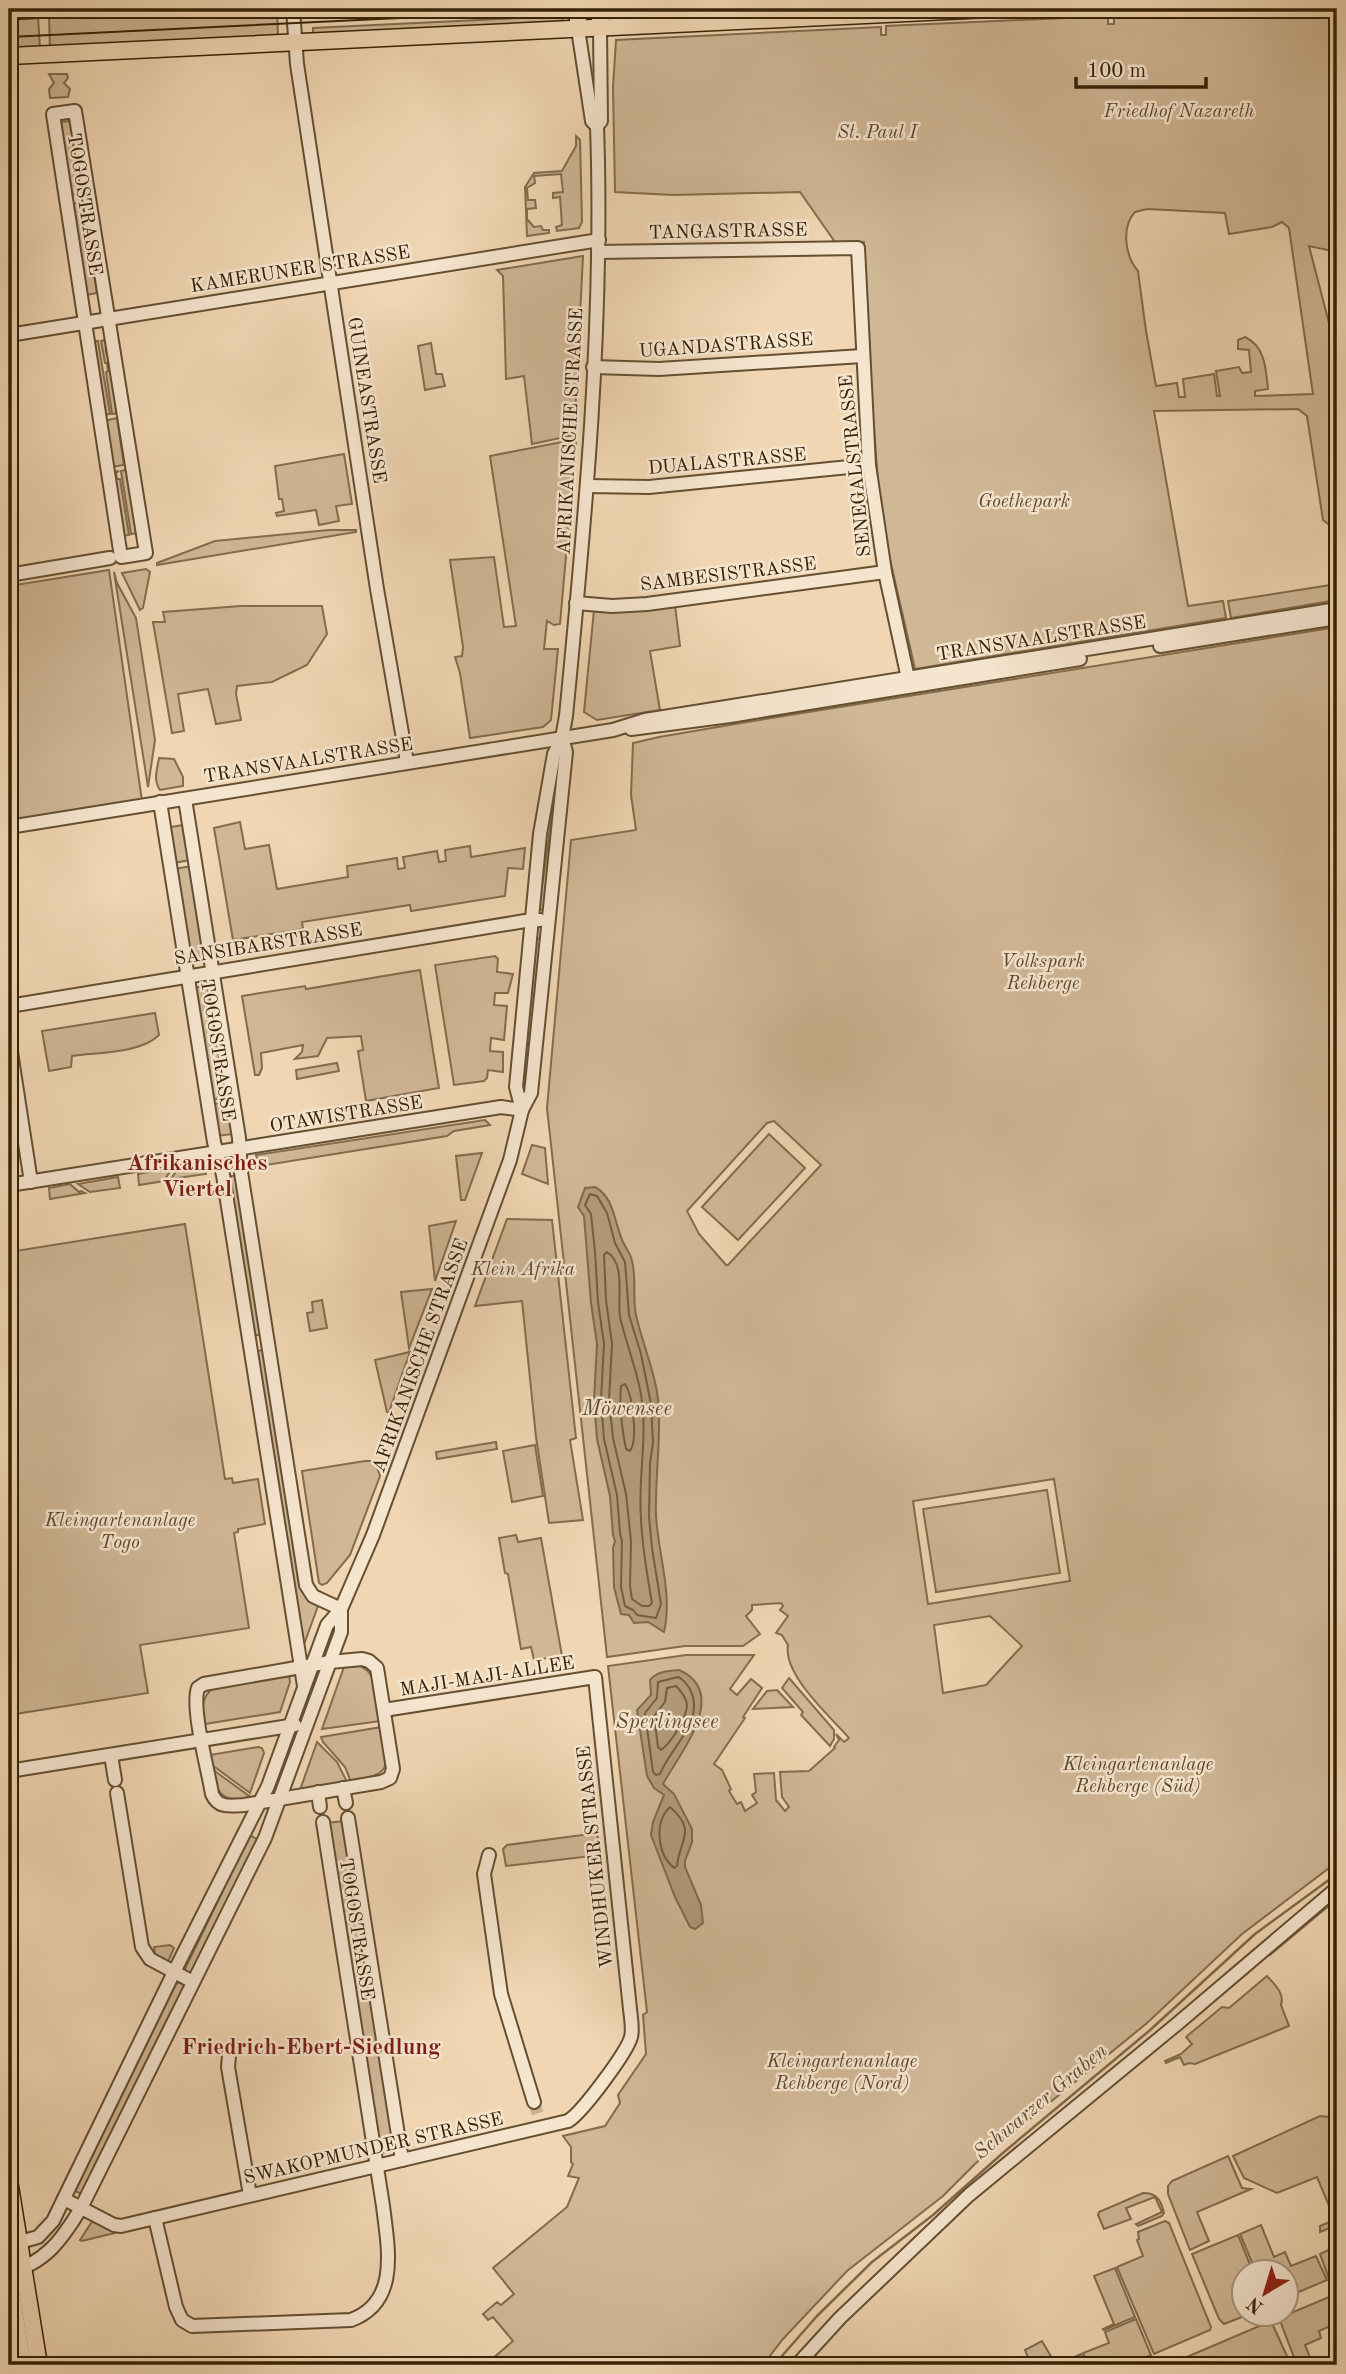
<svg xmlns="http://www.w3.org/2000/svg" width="1346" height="2374" viewBox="0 0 1346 2374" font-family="'Old Standard TT',serif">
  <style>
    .green { fill: #d0b796; stroke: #836c4e; stroke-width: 2; fill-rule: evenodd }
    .water { fill: #b19978; stroke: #80694a; stroke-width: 2 }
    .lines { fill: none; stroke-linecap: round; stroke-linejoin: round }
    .shore { stroke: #745e3f; stroke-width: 2 }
    .stream { stroke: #80694a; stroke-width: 2.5 }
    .minor-tunnel { stroke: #cbb290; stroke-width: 12; stroke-dasharray: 12 6; stroke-linecap: butt }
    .minor-casing { stroke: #644f31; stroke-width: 16 }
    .major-casing { stroke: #362206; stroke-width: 19 }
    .minor { stroke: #f5e4ce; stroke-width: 12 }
    .major { stroke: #f0d6b3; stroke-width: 16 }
    .tram { stroke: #362206; stroke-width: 2 }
    .labels { text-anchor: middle; stroke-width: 5; stroke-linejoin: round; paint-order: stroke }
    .park-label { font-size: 19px; font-style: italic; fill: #5c472a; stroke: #f5e4ce }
    .street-label { font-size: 19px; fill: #362206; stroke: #f5e4ce }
    .water-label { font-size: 21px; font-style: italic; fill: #614c2e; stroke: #f5e4ce }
    .quarter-label { font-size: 23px; font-weight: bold; fill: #7a1f14; stroke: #f5e4ce }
  </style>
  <rect width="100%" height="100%" fill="#f0d6b3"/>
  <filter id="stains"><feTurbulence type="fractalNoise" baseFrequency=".00286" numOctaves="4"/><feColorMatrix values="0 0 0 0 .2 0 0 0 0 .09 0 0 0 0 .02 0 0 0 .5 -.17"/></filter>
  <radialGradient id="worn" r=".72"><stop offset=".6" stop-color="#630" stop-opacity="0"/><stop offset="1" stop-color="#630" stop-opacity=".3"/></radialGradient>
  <g class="green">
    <path d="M186,9H277L278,37L50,49L49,16Z"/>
    <path d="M615,9H889L616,22Z"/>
    <path d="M1258,9L1259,17L1269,16V9H1337V252L1309,246L1337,354V531L1323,520L1307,416L1298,409L1154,411L1188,606L1223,601L1226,618L915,669L881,520L868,352L864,242H835L800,192L673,195L615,192L613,87L616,40L881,27V35H886V26L1108,16V24H1114V16ZM1147,209L1225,213L1229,234L1272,227L1282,222L1289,228L1313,394L1255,396V391L1268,389C1266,369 1265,346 1245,337L1238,340V349L1249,350L1251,372L1242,373L1239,367L1216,371L1220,396H1217L1214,374L1183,379L1185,397H1179L1177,383L1156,386L1146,331L1138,271C1125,256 1121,227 1135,212Z"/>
    <path d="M38,16L40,49L9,51V18Z"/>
    <path d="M562,16L563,24L313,37V28Z"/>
    <path d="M49,74H67L68,78L64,83L70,89L68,97L50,98L49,89L54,83Z"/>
    <path d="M70,121L81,193L71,195L59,122Z"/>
    <path d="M576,136L580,140L582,222L579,228L557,231L556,227L562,225L560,197L553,198V193L563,192L561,174L534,176L535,183L527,188L528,200H535L536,208L527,209V219L534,227L541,226L543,230H549V233L527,236L525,187L534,173L562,171L576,146Z"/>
    <path d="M83,202L97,293L86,295L72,204Z"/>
    <path d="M583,256L574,435L532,444L524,376L506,379L503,276L497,270Z"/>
    <path d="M108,339L109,346L106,347V352H110L119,413L112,414L106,372L108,371L107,363H105L101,341Z"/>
    <path d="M98,341L110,414L103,415L91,342Z"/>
    <path d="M431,343L436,374H442L445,386L425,390L418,346Z"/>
    <path d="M117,418L124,465L111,467L103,421Z"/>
    <path d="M562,442L576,443L560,624L554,625L547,621L544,649H558L551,720L543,727L470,738L460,673L455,657L462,656L463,647L450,560L494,557L504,627L516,626L490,456Z"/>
    <path d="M344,454L352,504L336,506L339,521L319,525L316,510L277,516L276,513L284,511L282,499H279L275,466Z"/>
    <path d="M128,469L138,533L131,534L121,471Z"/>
    <path d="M119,471L116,473L117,479H120L129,535L122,536L112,472Z"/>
    <path d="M329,530H356V532L157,565V563L215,541Z"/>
    <path d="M146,569L150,572L143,608L140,610L122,573Z"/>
    <path d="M109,570L142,801L9,823V586Z"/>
    <path d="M114,572L117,583L136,618L155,740L148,787Z"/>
    <path d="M1337,584V600L1231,618L1228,601Z"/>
    <path d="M675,605L680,646L650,651L660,710L597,720L584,712L594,610Z"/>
    <path d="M241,606H322L327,634L307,665L272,682L237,686L236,694L241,720L216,724L208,689L178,694L184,731L172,733L153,622H165L163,612Z"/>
    <path d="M1337,627V1862L1242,1934L1147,2023L976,2163L943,2196L847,2271L783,2339L763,2365H485L513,2341L493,2317L488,2320L483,2314L497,2302L501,2305L514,2294L493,2268L567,2207L579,2178L568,2176L573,2164L571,2162V2147L563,2136L605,2126L620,2103L618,2095L646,2054L643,2015L647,2012L608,1666L686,1655H754L730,1689L737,1695L751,1679L762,1688L743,1717L745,1718L714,1764L722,1770L731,1789L729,1791L737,1804L741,1802L745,1811L757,1803L752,1795L756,1792L754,1774L774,1773L776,1800L785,1811L789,1807L782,1797L780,1772L809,1771L835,1748L834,1747L839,1740L836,1734L844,1742L849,1738C829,1715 783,1675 788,1645L782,1635L776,1633L788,1616L780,1610L783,1606L781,1603L752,1605V1610L746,1616L760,1634L743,1646H685L607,1657L547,1108L571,840L636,830L631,795L633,743L659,737L747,722ZM774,1121L821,1165L728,1265H726L699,1234L687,1211L767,1123ZM1054,1479L1070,1581L928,1604L913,1501ZM990,1616L1022,1646L986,1685L943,1693L934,1625Z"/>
    <path d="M159,758L174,759L183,777V786L160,790C153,780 157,770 159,758Z"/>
    <path d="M553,807H554L545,908L542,910L539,908Z"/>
    <path d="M240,822L245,849L269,845L277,889L348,877L347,866L397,858L398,869L405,868L403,857L437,851L439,862L446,861L445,850L470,846L471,857L525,848L523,869L508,868L505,896L411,911L410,905L302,922L303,929L233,940L214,828Z"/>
    <path d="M184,825L190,860L174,863L169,829L171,827Z"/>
    <path d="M192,866L208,960L189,962L174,869Z"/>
    <path d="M536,938L541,939L527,1091L522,1090Z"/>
    <path d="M495,956L498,959L497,972L513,974L508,993H495L494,1005L507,1006L504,1040L491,1038L490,1051L503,1052V1072L488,1070L487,1078L484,1081L454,1085L435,965Z"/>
    <path d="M420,970L439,1088L366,1101L358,1051L363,1050L361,1036L327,1038L318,1056L295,1059L302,1052L303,1045L261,1053L262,1068L259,1075H255L242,996L305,986L306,989Z"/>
    <path d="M211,985L229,1097L211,1100L193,988Z"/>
    <path d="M155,1013L159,1035C140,1054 97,1052 72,1056L71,1067L49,1071L42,1031Z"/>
    <path d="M337,1063L339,1071L297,1079L296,1070Z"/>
    <path d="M228,1102L233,1134L217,1136L213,1104Z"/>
    <path d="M485,1120L490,1125L454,1131L447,1136L260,1166L258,1164L256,1155Z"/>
    <path d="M769,1134L805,1168L738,1240L702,1207Z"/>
    <path d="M532,1145L545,1148L548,1184L522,1174Z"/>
    <path d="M482,1153L465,1200H461L456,1156Z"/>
    <path d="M205,1163L206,1174L171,1179L179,1167Z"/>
    <path d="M172,1168L164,1181L139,1185L138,1174Z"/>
    <path d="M239,1175L262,1335H254L225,1177Z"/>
    <path d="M118,1177L120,1188L90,1192L78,1184Z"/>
    <path d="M70,1184L79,1192L81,1191L85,1193L50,1199L49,1188Z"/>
    <path d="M507,1219L552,1220L576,1438L570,1440L583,1520L549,1523L536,1437L522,1301L475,1306Z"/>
    <path d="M456,1221L435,1281L429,1226Z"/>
    <path d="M185,1224L225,1479L232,1478L233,1483L258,1479L265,1524L238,1529V1532L234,1533L249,1628L140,1645L148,1693L9,1715V1252Z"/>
    <path d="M432,1289L409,1348L401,1292Z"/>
    <path d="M322,1300L327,1328L310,1331L307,1313L313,1312L312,1302Z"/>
    <path d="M264,1350L301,1588L308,1600L318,1606L303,1647L256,1351Z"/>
    <path d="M410,1352L389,1412H387L375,1360Z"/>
    <path d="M496,1442L497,1449L437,1459L436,1452Z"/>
    <path d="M535,1445L543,1496L512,1502L503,1451Z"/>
    <path d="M365,1461H375L380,1476L350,1555L327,1583L322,1585L319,1583L302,1471Z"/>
    <path d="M1047,1490L1060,1573L936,1592L923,1509Z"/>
    <path d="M516,1535L518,1542L541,1538L562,1656L534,1660L531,1647L521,1649L508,1574L505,1573L499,1538Z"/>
    <path d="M356,1665C379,1669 377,1701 381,1721L322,1729L344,1667Z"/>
    <path d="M289,1675L290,1682L280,1712L205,1724C202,1709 200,1699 213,1688Z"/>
    <path d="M789,1678L834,1730V1739L830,1746L801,1715L803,1712L782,1688Z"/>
    <path d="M777,1690L793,1707L753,1709L767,1691Z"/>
    <path d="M382,1727C388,1766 395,1773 351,1782L345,1767L323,1742L321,1737Z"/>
    <path d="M317,1742L337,1762L347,1782L300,1790Z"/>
    <path d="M258,1747L262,1748L264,1753L250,1793L212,1765L210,1755Z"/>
    <path d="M212,1769L249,1796L248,1799C221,1801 217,1794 212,1769Z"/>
    <path d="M344,1821L394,2150L381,2153L326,1823Z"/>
    <path d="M597,1833L601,1855L506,1866L503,1849L507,1845Z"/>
    <path d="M252,1836L258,1840L192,1974L184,1971L249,1837Z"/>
    <path d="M1337,1895V1899L1270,1955L1268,1953Z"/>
    <path d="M170,1945L174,1948L167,1964L156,1959L154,1947Z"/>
    <path d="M1267,1976C1274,1984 1285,1993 1281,2005L1289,2026L1195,2064L1189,2063L1184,2065L1180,2057L1166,2063L1165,2061L1181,2054L1192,2044L1186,2037L1222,2007L1229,2008Z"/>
    <path d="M181,1982L186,1987L84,2195L75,2191L176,1984Z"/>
    <path d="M1320,2116L1329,2117L1337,2126V2225L1320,2232V2226L1335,2220L1317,2177L1277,2193L1244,2178L1233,2156Z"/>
    <path d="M1228,2156L1242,2188L1251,2189L1197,2212L1209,2241L1190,2250L1168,2194V2186L1172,2181Z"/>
    <path d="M1143,2193C1157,2193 1161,2200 1164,2213L1162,2216L1138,2226L1136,2224L1162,2212L1155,2197L1126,2208L1131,2219L1104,2229L1098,2215L1099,2212Z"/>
    <path d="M93,2220L115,2231V2233L82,2241L80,2240Z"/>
    <path d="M1165,2221L1169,2223L1211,2327L1210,2330L1154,2354L1117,2267L1143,2256L1137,2240L1139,2239L1138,2232Z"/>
    <path d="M1261,2225L1274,2257L1285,2252L1291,2266L1316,2256L1327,2280L1287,2297L1286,2272H1256L1240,2234Z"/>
    <path d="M1238,2235L1253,2272H1244V2314L1247,2315L1224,2324L1219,2319L1192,2254Z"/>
    <path d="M1337,2246V2277L1329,2279L1320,2254Z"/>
    <path d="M1115,2268L1135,2317L1104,2330L1103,2329L1114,2324L1094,2276Z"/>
    <path d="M1329,2297L1335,2298L1337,2323L1319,2331L1321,2338L1305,2345L1313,2365H1297L1279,2318Z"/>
    <path d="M1136,2319L1151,2355L1128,2365H1089L1083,2353L1109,2343L1105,2332Z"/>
    <path d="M1271,2321L1291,2365H1168Z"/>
    <path d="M1042,2341L1056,2365L1081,2354L1086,2365H1031L1025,2350Z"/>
  </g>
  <g class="water">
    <path d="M595,1187C615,1198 614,1223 623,1242C626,1249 631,1254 632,1261C637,1279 632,1297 636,1315C643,1347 659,1380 659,1414C660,1448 655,1481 656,1515C658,1554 673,1595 664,1632L648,1622L634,1623L629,1615L621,1614L614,1587L613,1548L615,1541L613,1535L610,1496L597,1439L594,1400L597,1344L591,1303L584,1216L578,1207L585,1188Z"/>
    <path d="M679,1670C731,1693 679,1754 663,1784L674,1794L692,1829V1842L685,1861V1867L701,1905L703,1923L695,1929L690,1927L675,1897L651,1835L653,1822L664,1795L654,1788L647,1776L637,1710L651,1695L650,1680C657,1671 669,1671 679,1670Z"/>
  </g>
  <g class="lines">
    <g class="shore">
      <path d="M590,1194L597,1196L607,1213L615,1243L625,1262L629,1315L641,1354L651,1404L653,1443L650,1463L649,1517L652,1548L661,1604L656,1618L637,1615L633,1610L625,1606L621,1587L622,1541L620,1533L617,1495L604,1439L601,1400L604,1344L598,1302L595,1252L591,1214L585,1205Z"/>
      <path d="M607,1252C626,1264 617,1297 620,1317C627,1348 641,1379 643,1411C646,1446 638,1482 641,1518C642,1547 647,1574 652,1603L649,1606H642L632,1599L630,1586L631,1541L626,1494L613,1438L609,1400L612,1344L606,1300L604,1255Z"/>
      <path d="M625,1384C633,1396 638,1440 630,1451L626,1449C622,1429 619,1407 621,1386Z"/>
      <path d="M678,1677C684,1680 686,1683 690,1689C706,1721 671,1746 660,1774L656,1775L653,1772L645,1713L657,1698L658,1682Z"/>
      <path d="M676,1686C681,1691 687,1699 687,1706C686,1719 671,1743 661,1750L658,1747L654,1716L665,1702L667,1688Z"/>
      <path d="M670,1807C698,1831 679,1840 677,1866L674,1868C657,1854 654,1822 670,1807Z"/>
    </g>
    <path class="stream" d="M774,2365L817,2316L872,2262L933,2215L1004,2152L1149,2031L1255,1934L1337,1874"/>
    <path class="minor-tunnel" d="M534,2102L538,2115"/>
    <defs>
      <g id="minor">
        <path d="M293,9L297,64L377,589L407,762"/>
        <path d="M578,29L592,121L597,126"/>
        <path d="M75,111L146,553L121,557L53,114Z"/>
        <path d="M598,252L858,248L869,465L885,572L909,683"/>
        <path d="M9,335L599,240"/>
        <path d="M593,367L659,369L862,356"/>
        <path d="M588,486L649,487L869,465"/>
        <path d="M9,575L110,558"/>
        <path d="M576,603L612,606L647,604L885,572"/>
        <path d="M1160,646L1337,618"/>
        <path d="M631,729L730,716L1080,659"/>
        <path d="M185,799L239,1138L241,1172L306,1585L313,1596L341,1609"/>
        <path d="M160,802L214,1142L223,1175L304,1686"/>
        <path d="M9,827L613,730L645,720L1337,609"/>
        <path d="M9,1006L525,921L540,920"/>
        <path d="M9,1039L31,1182"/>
        <path d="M522,1110L516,1087L540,834L554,754L562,738L566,716C585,521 604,323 597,126L601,121L600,28"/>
        <path d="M9,1185L501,1107L522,1110"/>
        <path d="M362,1659L369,1661L377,1668L393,1769L390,1778L381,1782L244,1805C229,1806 218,1808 212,1794C208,1769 191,1709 198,1688L204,1684L330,1662Z"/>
        <path d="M111,1755L115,1780"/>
        <path d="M9,1771L295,1725"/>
        <path d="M343,1788L346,1803"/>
        <path d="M318,1792L320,1807"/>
        <path d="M117,1793L142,1947L150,1959L193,1982"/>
        <path d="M348,1818L402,2160"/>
        <path d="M489,1855L484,1874L501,1994L534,2102"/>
        <path d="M229,2056L228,2067L250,2195"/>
        <path d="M64,2199L114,2225L121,2226L568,2121C582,2113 627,2052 631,2037C633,2029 631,2018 630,2009L595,1677L384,1710"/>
        <path d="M155,2218L176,2307L182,2320L192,2326L351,2320C400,2302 388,2248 383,2206L323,1822"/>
        <path d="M9,2245L38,2237L53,2221L174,1972L268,1786L327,1625L341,1609L373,1535L510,1160L522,1110L531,1093L566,752L562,738"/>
        <path d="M9,2272C45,2264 63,2238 81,2208L265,1838L341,1632V1609"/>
        <path d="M797,2365L840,2318L969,2195L1177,2024L1337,1888"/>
      </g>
      <g id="major">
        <path d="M578,9V29"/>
        <path d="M600,9V28"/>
        <path d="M9,11L49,9"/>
        <path d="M9,56L989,9"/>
        <path d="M9,2180L39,2365"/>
        <path d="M9,2279L23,2365"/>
      </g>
    </defs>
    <use href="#minor" class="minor-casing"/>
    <use href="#major" class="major-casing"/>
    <use href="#minor" class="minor"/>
    <use href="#major" class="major"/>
    <path class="tram" d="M9,37L586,9"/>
  </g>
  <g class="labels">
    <g class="park-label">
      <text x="1179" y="117">Friedhof Nazareth</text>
      <text x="877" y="138">St. Paul I</text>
      <text x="1024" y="507">Goethepark</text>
      <text x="1043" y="967">Volkspark<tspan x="1043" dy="22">Rehberge</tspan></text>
      <text x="523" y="1275">Klein Afrika</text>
      <text x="120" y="1526">Kleingartenanlage<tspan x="120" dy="22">Togo</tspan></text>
      <text x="1138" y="1770">Kleingartenanlage<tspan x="1138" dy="22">Rehberge (Süd)</tspan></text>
      <text x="842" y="2067">Kleingartenanlage<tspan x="842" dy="22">Rehberge (Nord)</tspan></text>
    </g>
    <g class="street-label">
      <text transform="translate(86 204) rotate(81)" y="7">TOGOSTRASSE</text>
      <text transform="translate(728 230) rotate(-1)" y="7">TANGASTRASSE</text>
      <text transform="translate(300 268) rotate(-9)" y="7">KAMERUNER STRASSE</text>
      <text transform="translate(726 344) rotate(-4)" y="7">UGANDASTRASSE</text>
      <text transform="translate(368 400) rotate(81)" y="7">GUINEASTRASSE</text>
      <text transform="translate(569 431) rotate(-87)" y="7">AFRIKANISCHE STRASSE</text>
      <text transform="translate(727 460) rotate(-5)" y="7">DUALASTRASSE</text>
      <text transform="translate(854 466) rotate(-96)" y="7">SENEGALSTRASSE</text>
      <text transform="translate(728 573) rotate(-7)" y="7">SAMBESISTRASSE</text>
      <text transform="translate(1041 637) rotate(-9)" y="7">TRANSVAALSTRASSE</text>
      <text transform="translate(308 759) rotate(-9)" y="7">TRANSVAALSTRASSE</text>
      <text transform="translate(268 943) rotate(-9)" y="7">SANSIBARSTRASSE</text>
      <text transform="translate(219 1050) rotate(81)" y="7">TOGOSTRASSE</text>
      <text transform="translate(346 1113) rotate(-9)" y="7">OTAWISTRASSE</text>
      <text transform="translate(419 1355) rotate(-70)" y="7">AFRIKANISCHE STRASSE</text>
      <text transform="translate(487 1675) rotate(-9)" y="7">MAJI-MAJI-ALLEE</text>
      <text transform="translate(594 1857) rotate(-96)" y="7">WINDHUKER STRASSE</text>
      <text transform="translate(358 1929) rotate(81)" y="7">TOGOSTRASSE</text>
      <text transform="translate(373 2147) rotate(-13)" y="7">SWAKOPMUNDER STRASSE</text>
    </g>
    <g class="water-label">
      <text x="627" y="1415">Möwensee</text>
      <text x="667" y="1728">Sperlingsee</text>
      <text transform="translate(1040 2101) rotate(-40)" y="7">Schwarzer Graben</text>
    </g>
    <g class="quarter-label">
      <text x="197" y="1170">Afrikanisches<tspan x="197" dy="26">Viertel</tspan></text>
      <text x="311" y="2054">Friedrich-Ebert-Siedlung</text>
    </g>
  </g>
  <rect width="1346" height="2374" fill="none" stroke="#f0d6b3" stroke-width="35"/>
  <rect x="10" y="10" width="1325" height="2353" fill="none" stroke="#362206" stroke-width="3.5"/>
  <rect x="18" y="18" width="1311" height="2339" fill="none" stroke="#362206" stroke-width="2"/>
  <g transform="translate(1265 2293) rotate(218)"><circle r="33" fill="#f5e4ce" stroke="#a9967e" stroke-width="2"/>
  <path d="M0-5L12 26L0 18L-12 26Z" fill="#8f2418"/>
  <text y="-10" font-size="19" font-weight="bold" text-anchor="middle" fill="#362206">N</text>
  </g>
  <path d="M1076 77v10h130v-10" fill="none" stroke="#362206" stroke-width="3.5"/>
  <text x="1087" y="77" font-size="21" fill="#362206" stroke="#f5e4ce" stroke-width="5" paint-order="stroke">100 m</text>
  <rect width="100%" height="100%" filter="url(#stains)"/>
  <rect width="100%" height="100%" fill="url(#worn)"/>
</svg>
